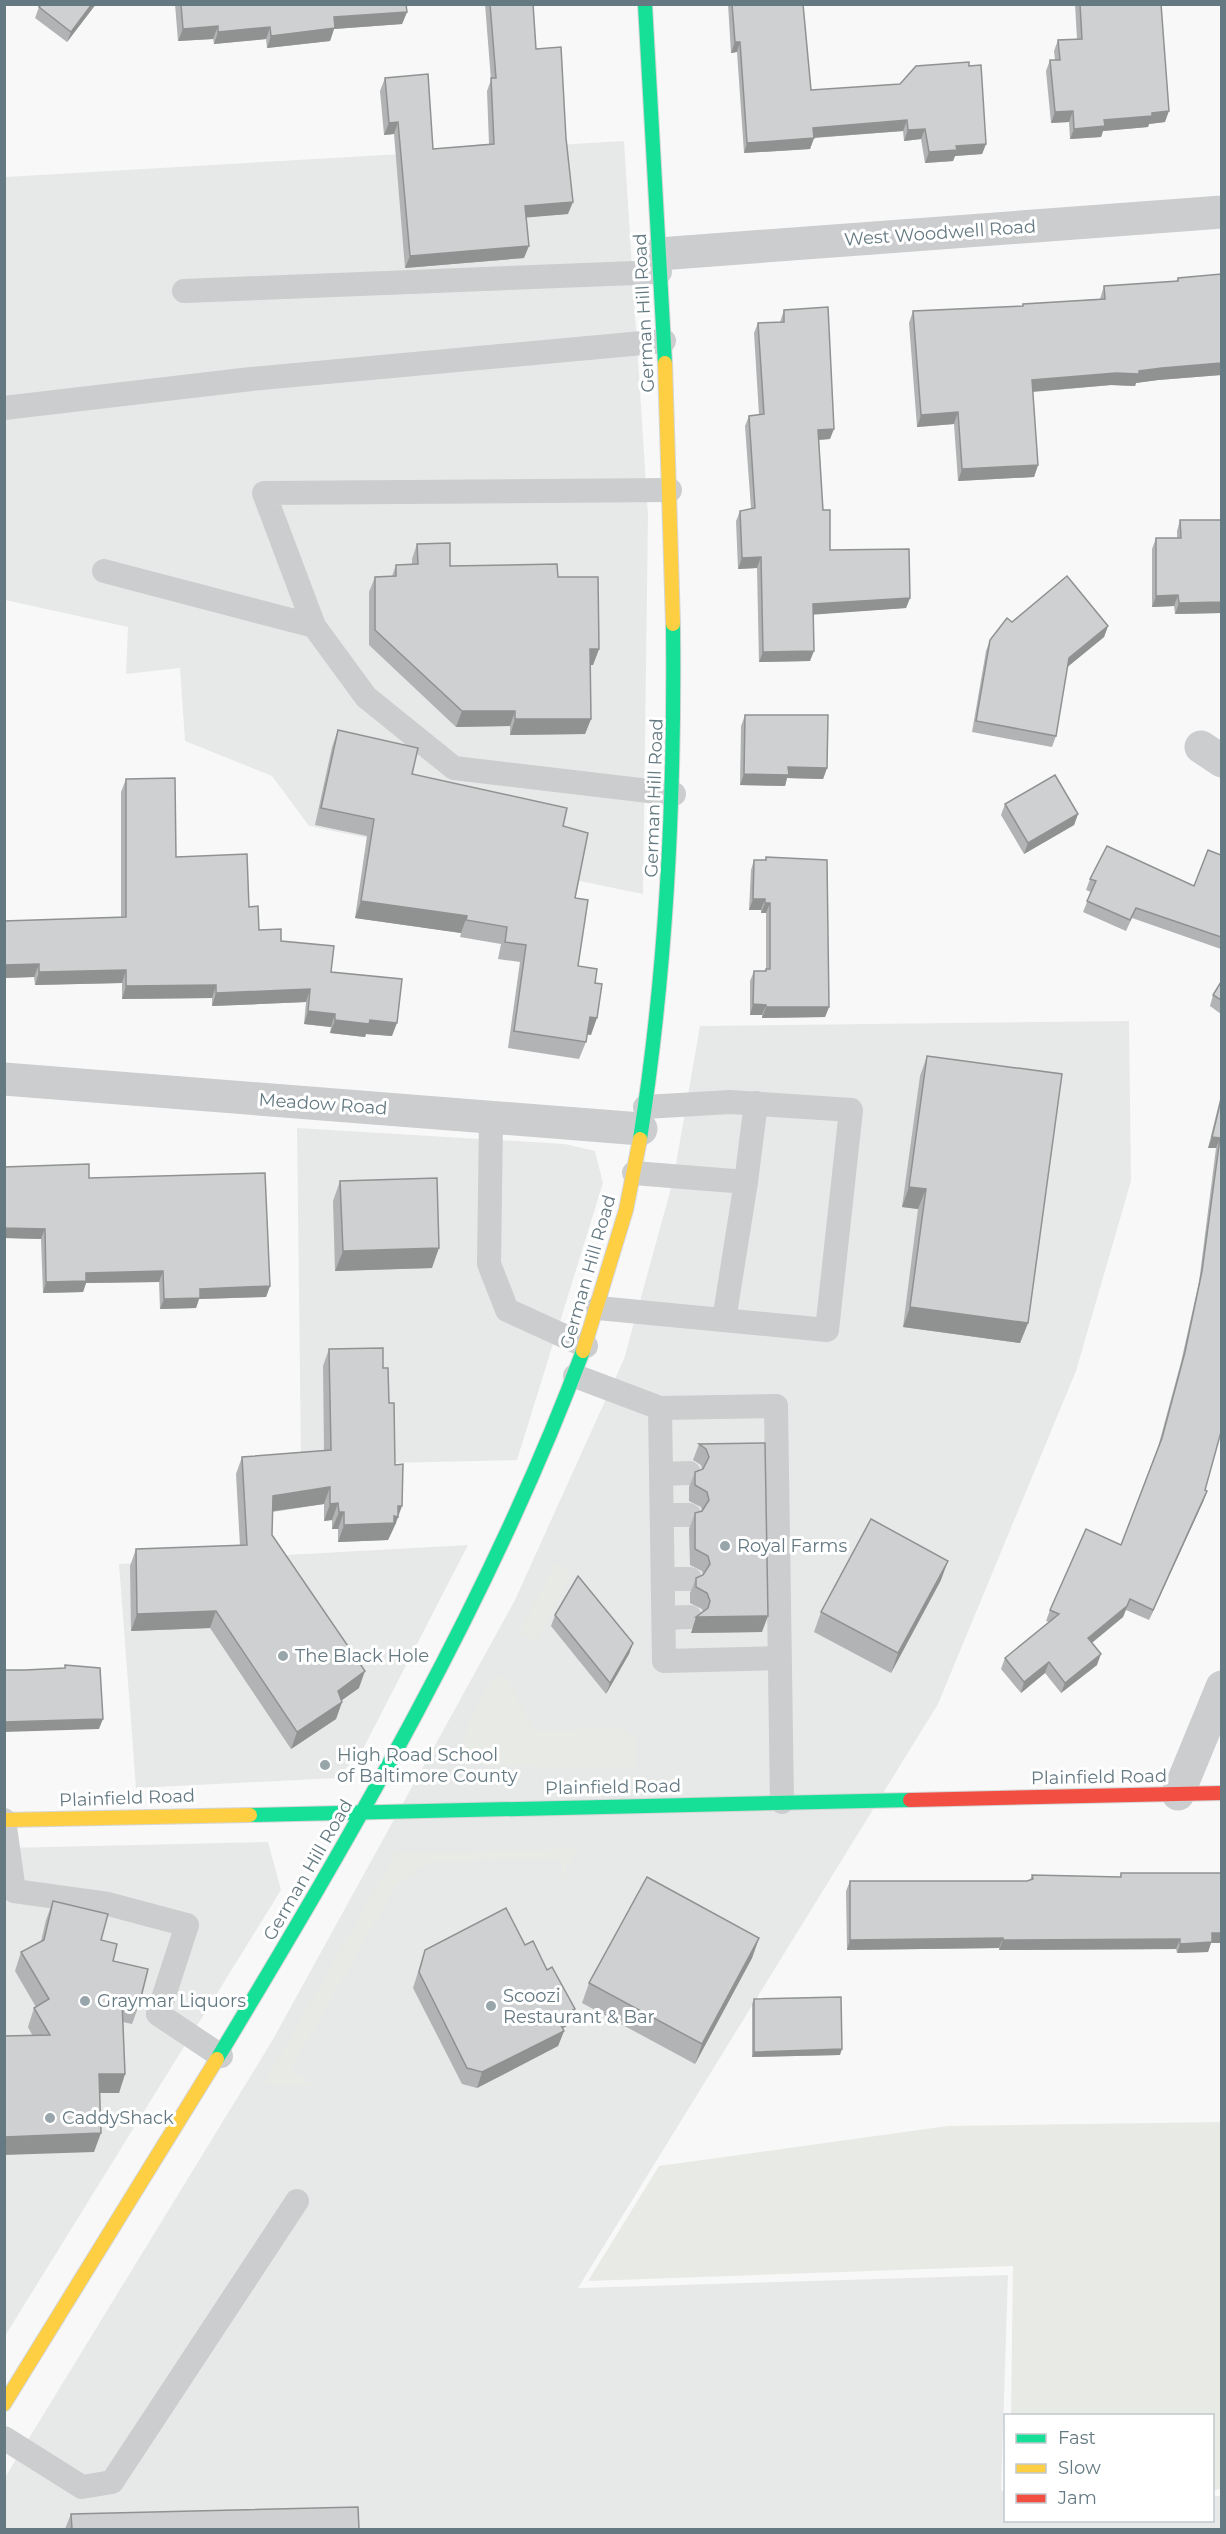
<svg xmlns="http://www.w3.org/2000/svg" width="1226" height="2534" viewBox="0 0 1226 2534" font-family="Montserrat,sans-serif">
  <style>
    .built { fill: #e7e9e8 }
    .green { fill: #e8eae5 }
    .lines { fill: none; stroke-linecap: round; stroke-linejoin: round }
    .fast-casing { stroke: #d4d5d6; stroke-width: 16 }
    .slow-casing { stroke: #d4d5d6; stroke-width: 16 }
    .jam-casing { stroke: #d4d5d6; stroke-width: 16 }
    .lane { stroke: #cbcdce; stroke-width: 24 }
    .street { stroke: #cbcdce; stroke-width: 33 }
    .fast { stroke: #16e098; stroke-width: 14 }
    .slow { stroke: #ffcf43; stroke-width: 14 }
    .jam { stroke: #f24e42; stroke-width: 14 }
    .wall { fill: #b1b3b4 }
    .shaded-wall { fill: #909292 }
    .building { fill: #ced0d1; stroke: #909292; stroke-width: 1.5 }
    .poi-dot { fill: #98a5ab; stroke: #fff; stroke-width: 2 }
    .labels { text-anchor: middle; stroke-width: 6; stroke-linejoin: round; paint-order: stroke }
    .street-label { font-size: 18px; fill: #647982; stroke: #fff }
    .poi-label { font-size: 18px; fill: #647982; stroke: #fff; text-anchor: start }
  </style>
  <rect width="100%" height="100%" fill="#f8f8f8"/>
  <g class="built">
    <path d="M624,141L648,516L643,894L309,826L272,776L185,741L180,668L126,674L128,627L5,600V177Z"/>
    <path d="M1129,1021L1131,1181L1076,1371L938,1704L578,2288L1008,2275L1001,2490L1005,2492L1006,2520H1212L1213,2496H1221V2529L5,2530L4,2479L272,2041L515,1600L624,1359L673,1181L700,1026Z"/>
    <path d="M297,1128L565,1144L595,1151L603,1183L517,1460L301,1465Z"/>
    <path d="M468,1545L364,1747L338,1778L136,1788L119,1564Z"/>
    <path d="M268,1842L281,1890L5,2336V1848Z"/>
  </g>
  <g class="green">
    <path d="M556,1562L571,1577L535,1641L520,1632Z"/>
    <path d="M495,1675L508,1680L533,1731L623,1728L636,1740L635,1767L488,1766C483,1764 475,1762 471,1758C452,1740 485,1693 495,1675Z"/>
    <path d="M576,1849L561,1883L563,1859L429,1862L396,1885L291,2069L316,2086L264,2085L396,1853Z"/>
    <path d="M1221,2122V2489L1213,2490L1212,2416L1011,2415L1013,2266L588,2281L659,2166L948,2126Z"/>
  </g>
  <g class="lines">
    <defs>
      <g id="fast">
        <path d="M645,4L665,363"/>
        <path d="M640,1139C667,968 675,797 673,624"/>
        <path d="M250,1815L910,1800"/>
        <path d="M217,2059C354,1831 490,1600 583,1351"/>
      </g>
      <g id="slow">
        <path d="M665,363L673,624"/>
        <path d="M583,1351L626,1210L640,1139"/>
        <path d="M4,1820L250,1815"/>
        <path d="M4,2404L217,2059"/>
      </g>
      <path id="jam" d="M910,1800L1222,1793"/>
    </defs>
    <use href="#fast" class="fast-casing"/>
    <use href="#slow" class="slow-casing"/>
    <use href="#jam" class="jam-casing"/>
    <g class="lane">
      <path d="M184,291L660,272"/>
      <path d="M4,408L251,379L664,341"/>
      <path d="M104,571L314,626L264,493L670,490"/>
      <path d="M314,626L366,697L454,768L674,794"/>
      <path d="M491,1117L489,1264L507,1310L586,1346"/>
      <path d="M634,1173L746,1182L756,1103"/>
      <path d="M598,1308L827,1330L851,1110L730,1102L645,1107"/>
      <path d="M724,1320L746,1182"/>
      <path d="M575,1376L660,1408L664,1661L779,1658"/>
      <path d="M660,1408L776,1406L782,1802"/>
      <path d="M662,1474L689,1473"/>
      <path d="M662,1515H689"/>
      <path d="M663,1579H690"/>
      <path d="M664,1618L690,1617"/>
      <path d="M4,1820L14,1891L108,1904L187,1925L158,2014L221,2056"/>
      <path d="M4,2438L82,2487L112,2482L297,2201"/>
    </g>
    <g class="street">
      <path d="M659,254L1222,212"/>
      <path d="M1201,747L1222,761"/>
      <path d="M4,1079L641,1129"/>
      <path d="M1178,1794L1222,1687"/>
    </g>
    <use href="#fast" class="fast"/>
    <use href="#slow" class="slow"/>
    <use href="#jam" class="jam"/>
  </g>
  <g class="wall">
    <path d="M96,4L67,42L35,18L39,7Z"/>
    <path d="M175,4H406L407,12L402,24L334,29L330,41L267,48L266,39L214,44L213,39L178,41Z"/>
    <path d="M485,4H533L536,49L568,214L526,217L524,258L405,268L394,134L384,135L380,91L385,78L433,149L489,144L487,91L491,80Z"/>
    <path d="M728,4H803L811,90L900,84L969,66L986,144L982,154L955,156L953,161L925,163L921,139L904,141L903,131L814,138L810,149L744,153L737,52L731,53Z"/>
    <path d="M1075,4H1161L1165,122L1149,124L1148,127L1103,131L1101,137L1070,139L1069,122L1051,123L1046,71L1050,60H1055L1054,51L1058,40L1077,39Z"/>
    <path d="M1221,274V375L1158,380L1136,383L1135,386L1111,385L1033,392L1038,465L1034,477L958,481L954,424L917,427L909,323L913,311L1022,307L1023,304L1100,299L1104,286L1176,281L1178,278Z"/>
    <path d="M784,310L830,439L819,440L823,510L830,550L910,598L906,608L813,614L810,661L759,662L757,568L738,569L736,521L740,511L751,509L745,426L749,416L759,415L754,333L758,323L780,322Z"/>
    <path d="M1180,520L1221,613L1175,614L1174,606L1152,607V549L1156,538H1177V531Z"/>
    <path d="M417,544L450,566L558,577L599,649L593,665H590L591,719L585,734L510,735V726L456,727L369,645V592L375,577L392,576L396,565H412V559Z"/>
    <path d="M1012,622L1108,626L1104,637L1067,667L1056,736L1052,747L972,732L986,651L990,640Z"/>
    <path d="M745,715L827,768L823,779L787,778L785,786L740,785L741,726Z"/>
    <path d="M338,730L412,774L563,826L575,898L578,966L595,983L591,1035L587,1034L586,1042L579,1059L508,1048L520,962L498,959L501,944L460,937L461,933L355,918L367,836L315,825L332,747Z"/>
    <path d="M126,779L176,857L249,907L259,930L281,941L331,972L392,1036L366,1034L365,1037L330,1033L331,1027L304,1024L306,1002L212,1006V998L122,999V983L35,985L34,977L4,978L121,917V792Z"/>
    <path d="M1005,804L1078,814L1074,825L1024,854L1001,815Z"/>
    <path d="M1221,855V949L1132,918L1126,931L1083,912L1091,892L1086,890L1090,879L1194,886Z"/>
    <path d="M766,857L829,1007L825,1017L762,1018V1015H750V981L754,971H765L766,969V913H761V910H749L751,870L754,860H765Z"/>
    <path d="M1221,982V1014L1210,1006L1213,995Z"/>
    <path d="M927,1056L1028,1323L1020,1343L903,1327L918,1209L902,1207L920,1076Z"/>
    <path d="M1221,1095V1432L1205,1490L1207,1491L1203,1502L1149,1620L1126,1610L1123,1617L1092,1643L1097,1665L1061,1693L1045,1673L1021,1693L1001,1669L1005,1658L1049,1622L1046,1621L1050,1610L1121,1545L1158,1447L1181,1362L1199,1282L1216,1148H1208Z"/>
    <path d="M4,1167L89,1178L270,1286L266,1297L199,1299L196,1308L160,1309L159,1282L86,1283L83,1292L43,1293L41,1239L4,1238Z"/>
    <path d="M340,1181L432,1268L335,1271L333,1201Z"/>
    <path d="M329,1349L383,1368L389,1403L396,1523L388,1540L338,1542V1529H332V1520L324,1521V1504L272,1512V1535L359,1688L341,1701L342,1702L336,1719L291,1749L210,1628L131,1631L130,1566L136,1549L240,1546L236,1474L242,1457L324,1451L323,1366Z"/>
    <path d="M765,1443L762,1632L691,1633L703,1612L702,1609L690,1603V1593L696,1578L703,1575L702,1571L690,1565L689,1529L695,1513L702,1511L701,1507L689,1501V1487L695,1472L702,1469L701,1465L693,1460L699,1444Z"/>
    <path d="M941,1580L891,1673L814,1632L821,1612Z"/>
    <path d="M555,1615L633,1643L629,1654L606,1694L551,1626Z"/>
    <path d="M1121,1873H1221V1943H1211L1208,1952L1177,1953L1176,1949L999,1950V1948L847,1950L846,1891L850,1881H1027L1030,1880L1032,1875L1120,1877Z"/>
    <path d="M53,1901L101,1940L139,2005L132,2024L123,2022L125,2074L119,2093H100L94,2152L28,2027L34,2008L36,2007L15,1971L21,1952L41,1941L46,1920Z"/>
    <path d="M759,1938L752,1958L695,2064L582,2003L589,1983Z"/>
    <path d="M525,1945L547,1970L575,2009L569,2025L562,2028L564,2031L558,2046L477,2088L462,2084L413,1988L425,1950Z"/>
    <path d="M754,1999L840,2055L752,2057V2004Z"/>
    <path d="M71,2514L359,2529H65Z"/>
  </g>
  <g class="shaded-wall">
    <path d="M92,4H96L67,42L71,32Z"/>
    <path d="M407,12L402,24L334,29L330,41L267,48L271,36L334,17Z"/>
    <path d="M218,26L213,39L178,41L183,29Z"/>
    <path d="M270,27L266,39L214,44L218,32Z"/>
    <path d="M735,42H740L737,52L731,53Z"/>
    <path d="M1073,111L1069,122L1051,123L1055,112Z"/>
    <path d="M1169,111L1165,122L1149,124L1148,127L1103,131L1101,137L1070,139L1074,129L1104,120Z"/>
    <path d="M907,120L903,131L809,138L813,128Z"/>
    <path d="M398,122L394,134L384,135L389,123Z"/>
    <path d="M925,129L921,139L904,141L908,130Z"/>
    <path d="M814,138L810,149L744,153L747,143Z"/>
    <path d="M986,144L982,154L955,156L953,161L925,163L929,152L956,146Z"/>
    <path d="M573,202L568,214L521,218L525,206Z"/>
    <path d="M529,246L524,258L405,268L410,256Z"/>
    <path d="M1221,363V375L1158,380L1136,383L1135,386L1111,385L1028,392L1032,380L1139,371L1162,368Z"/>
    <path d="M958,412L954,424L917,427L921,415Z"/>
    <path d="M834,429L830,439L815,440L818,430Z"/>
    <path d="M1038,465L1034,477L958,481L962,469Z"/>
    <path d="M761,557L757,568L738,569L742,558Z"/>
    <path d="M1178,595L1174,606L1152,607L1156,596Z"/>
    <path d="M910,598L906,608L809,615L813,604Z"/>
    <path d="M1221,602V613L1175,614L1179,603Z"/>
    <path d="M1108,626L1104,637L1065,669L1069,658Z"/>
    <path d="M590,649H599L593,665H584Z"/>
    <path d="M814,651L810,661L759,662L763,652Z"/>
    <path d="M462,711H515L510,726L456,727Z"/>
    <path d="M515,719H591L585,734L510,735Z"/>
    <path d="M788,767L827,768L823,779L787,778L785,786L740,785L744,774Z"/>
    <path d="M1078,814L1074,825L1024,854L1028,843Z"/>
    <path d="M753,899H765L761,910H749Z"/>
    <path d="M361,901L467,916L461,933L355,918Z"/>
    <path d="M765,903H770L766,913H761Z"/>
    <path d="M39,964L34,977L4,978V965Z"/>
    <path d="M126,970L122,983L35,985L39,972Z"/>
    <path d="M216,985L212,998L122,999L126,986Z"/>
    <path d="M310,989L306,1002L212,1006L216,993Z"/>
    <path d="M753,1004L766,1005L762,1015H750Z"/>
    <path d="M766,1007H829L825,1017L762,1018Z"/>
    <path d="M308,1011L335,1014L331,1027L304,1024Z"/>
    <path d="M590,1017L597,1018L591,1035L583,1034Z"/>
    <path d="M335,1020H370L397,1023L392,1036L366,1034L365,1037L330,1033Z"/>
    <path d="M1212,1137L1220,1138L1216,1148H1208Z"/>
    <path d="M909,1187L926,1189L918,1209L902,1207Z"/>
    <path d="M4,1228L45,1229L41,1239L4,1238Z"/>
    <path d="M439,1248L432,1268L335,1271L343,1251Z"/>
    <path d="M163,1271L159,1282L86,1283L83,1292L43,1293L46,1282L86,1273Z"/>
    <path d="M270,1286L266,1297L199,1299L196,1308L160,1309L164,1299L200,1289Z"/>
    <path d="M910,1307L1028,1323L1020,1343L903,1327Z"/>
    <path d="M330,1487L324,1504L266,1512L273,1496Z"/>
    <path d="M1207,1491L1203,1502L1149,1620L1153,1610Z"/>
    <path d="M338,1503L332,1520L324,1521L330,1504Z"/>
    <path d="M398,1506H402L396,1523L388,1540L338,1542L344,1525Z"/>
    <path d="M339,1512H344L338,1529H332Z"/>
    <path d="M948,1561L941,1580L891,1673L898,1653Z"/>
    <path d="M1130,1599L1123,1617L1084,1649L1088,1638Z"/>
    <path d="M216,1611L210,1628L131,1631L137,1614Z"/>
    <path d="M768,1616L762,1632L691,1633L696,1617Z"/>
    <path d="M633,1643L629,1654L606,1694L610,1683Z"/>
    <path d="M1101,1654L1097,1665L1061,1693L1065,1683Z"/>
    <path d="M1049,1662L1045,1673L1021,1693L1024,1682Z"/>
    <path d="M365,1671L359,1688L332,1707L338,1691Z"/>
    <path d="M342,1702L336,1719L291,1749L297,1732Z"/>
    <path d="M103,1719L99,1729L4,1732V1722Z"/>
    <path d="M1212,1933H1221V1943H1211L1208,1952L1177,1953L1180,1944Z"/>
    <path d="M759,1938L752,1958L695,2064L702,2044Z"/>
    <path d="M1003,1938L999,1948L847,1950L850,1940Z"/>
    <path d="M1180,1939L1176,1949L999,1950L1003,1940Z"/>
    <path d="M575,2009L569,2025L551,2034L557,2018Z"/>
    <path d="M564,2031L558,2046L477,2088L482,2072Z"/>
    <path d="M842,2049L840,2055L752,2057L754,2052Z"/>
    <path d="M99,2074H125L119,2093H93Z"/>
    <path d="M101,2133L94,2152L4,2155V2137Z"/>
  </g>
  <g class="building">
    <path d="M42,4H92L71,32L39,7Z"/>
    <path d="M181,4H406L407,12L334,17L335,28L271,36L270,27L218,32V26L183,29Z"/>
    <path d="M490,4H533L536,49L561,47L566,138L573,202L525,206L529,246L410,256L398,122L389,123L385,78L428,74L433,149L494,144L491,78H496Z"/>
    <path d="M732,4H803L811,90L900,84L916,66L969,62V66L981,65L986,144L956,146L957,150L929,152L925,129L908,130L907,120L813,128L814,138L747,143L740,42H735Z"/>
    <path d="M1080,4H1161L1169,111L1152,113V116L1104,120L1105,126L1074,129L1073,111L1055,112L1050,60H1060L1058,40L1082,39Z"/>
    <path d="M1221,274V363L1162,368L1139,371V374L1116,373L1032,380L1038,465L962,469L958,412L921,415L913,311L1023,306V304L1105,299L1104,286L1178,281V278Z"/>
    <path d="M828,307L834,429L818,430L823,510H830V550L909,549L910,598L813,604L814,651L763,652L761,557L742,558L740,511L755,508L749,416L764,414L758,323L784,322V310Z"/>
    <path d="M1180,520H1221V602L1179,603L1178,595L1156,596V538H1181Z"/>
    <path d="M450,543V566L557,564L558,577H598L599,649H590L591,719H515V711H462L375,630V577L396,576V565L418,564L417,544Z"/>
    <path d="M1067,576L1108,626L1069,658L1056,736L976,721L990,640L1007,618L1012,622Z"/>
    <path d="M745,715H828L827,768L788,767L789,775L744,774Z"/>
    <path d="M338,730L418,748L412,774L567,808L563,826L588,833L575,898L588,900L578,966L597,969L595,983L602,984L597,1018L590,1017L586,1042L514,1031L526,945L505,942L507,927L466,920L467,916L361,901L374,819L321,808Z"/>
    <path d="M1055,775L1078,814L1028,843L1005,804Z"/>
    <path d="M175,778L176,857L247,854L249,907L258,906L259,930L281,929V941L334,946L331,972L402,979L397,1023L370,1020L369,1024L335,1020V1014L308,1011L310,989L216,993V985L126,986V970L39,972V964L4,965V921L126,917V779Z"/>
    <path d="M1107,846L1194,886L1208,850L1221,855V937L1136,908L1130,920L1087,901L1096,881L1090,879Z"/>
    <path d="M766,857L827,860L829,1007H766V1005L753,1004L754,971H766V969H770V903H765V899H753L754,860H766Z"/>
    <path d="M1221,982V1000L1213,995Z"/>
    <path d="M927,1056L1062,1074L1028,1323L910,1307L926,1189L909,1187Z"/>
    <path d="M1221,1100V1432L1205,1490L1207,1491L1153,1610L1130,1599L1127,1606L1088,1638L1101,1654L1065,1683L1049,1662L1024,1682L1005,1658L1059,1614L1050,1610L1086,1529L1121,1545L1162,1438L1185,1352L1202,1271L1220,1138L1212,1137Z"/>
    <path d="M89,1164V1178L265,1173L270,1286L200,1289V1298L164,1299L163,1271L86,1273V1281L46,1282L45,1229L4,1228V1167Z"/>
    <path d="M437,1178L439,1248L343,1251L340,1181Z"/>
    <path d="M383,1348V1368H388L389,1403H394L395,1465L403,1464L402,1506H398V1517L394,1516V1523L344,1525V1512H339L338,1503L330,1504V1487L273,1496L272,1535L365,1671L338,1691L342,1702L297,1732L216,1611L137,1614L136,1549L247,1545L242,1457L331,1450L329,1349Z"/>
    <path d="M765,1443L768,1616L696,1617L708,1608L710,1601L707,1593L696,1587V1578L703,1575L710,1564L708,1556L695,1549V1513L702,1511L709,1500L707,1492L695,1485V1472L703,1469L709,1457L706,1449L699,1444Z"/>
    <path d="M871,1519L948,1561L898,1653L821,1612Z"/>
    <path d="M578,1576L633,1643L610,1683L555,1615Z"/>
    <path d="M65,1665L100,1668L103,1719L4,1722V1670H25L65,1668Z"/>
    <path d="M1121,1873H1221V1933H1212V1942L1180,1944V1939L1003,1940V1938L850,1940V1881H1027L1033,1879L1032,1875L1121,1877Z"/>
    <path d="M647,1877L759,1938L702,2044L589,1983Z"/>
    <path d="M53,1901L108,1914L101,1940L117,1944L113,1961L148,1969L139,2005L122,2001L125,2074H99L101,2133L4,2137V2036L50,2035L34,2008L49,1999L21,1952L44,1940Z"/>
    <path d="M506,1908L525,1945L533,1941L547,1970L552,1967L575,2009L557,2018L564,2031L482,2072L467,2068L419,1972L425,1950Z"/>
    <path d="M841,1997L842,2049L754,2052V1999Z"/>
    <path d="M358,2507L359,2529H72L71,2514Z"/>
  </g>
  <g class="poi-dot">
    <circle cx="725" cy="1546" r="6"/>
    <circle cx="283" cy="1656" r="6"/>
    <circle cx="325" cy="1765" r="6"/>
    <circle cx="85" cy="2001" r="6"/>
    <circle cx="491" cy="2006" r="6"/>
    <circle cx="50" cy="2118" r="6"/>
  </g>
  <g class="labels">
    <g class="street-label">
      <text transform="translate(940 233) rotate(-4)" y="6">West Woodwell Road</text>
      <text transform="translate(644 313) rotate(-93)" y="6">German Hill Road</text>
      <text transform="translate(654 798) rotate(-88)" y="6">German Hill Road</text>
      <text transform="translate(323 1104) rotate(4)" y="6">Meadow Road</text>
      <text transform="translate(588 1272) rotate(-74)" y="6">German Hill Road</text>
      <text transform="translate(1099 1777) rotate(-1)" y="6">Plainfield Road</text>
      <text transform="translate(613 1787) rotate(-1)" y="6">Plainfield Road</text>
      <text transform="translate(127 1798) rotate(-2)" y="6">Plainfield Road</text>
      <text transform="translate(308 1870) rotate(-60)" y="6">German Hill Road</text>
    </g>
    <g class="poi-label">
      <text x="737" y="1552">Royal Farms</text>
      <text x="295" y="1662">The Black Hole</text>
      <text x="337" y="1761">High Road School<tspan x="337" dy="21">of Baltimore County</tspan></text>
      <text x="503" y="2002">Scoozi<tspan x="503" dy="21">Restaurant &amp; Bar</tspan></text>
      <text x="97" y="2007">Graymar Liquors</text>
      <text x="62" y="2124">CaddyShack</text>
    </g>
  </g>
  <rect width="1226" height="2534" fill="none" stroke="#647982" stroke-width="12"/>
  <rect x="1004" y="2414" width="210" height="108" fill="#ffffff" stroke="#c1c9cd" stroke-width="1.5"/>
  <rect x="1016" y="2434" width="30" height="9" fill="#16e098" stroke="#c1c9cd" stroke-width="1.5"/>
  <text x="1058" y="2444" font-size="18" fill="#647982">Fast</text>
  <rect x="1016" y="2464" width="30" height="9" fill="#ffcf43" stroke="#c1c9cd" stroke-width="1.5"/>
  <text x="1058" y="2474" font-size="18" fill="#647982">Slow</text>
  <rect x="1016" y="2494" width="30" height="9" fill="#f24e42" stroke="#c1c9cd" stroke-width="1.5"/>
  <text x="1058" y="2504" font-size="18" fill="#647982">Jam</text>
</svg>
